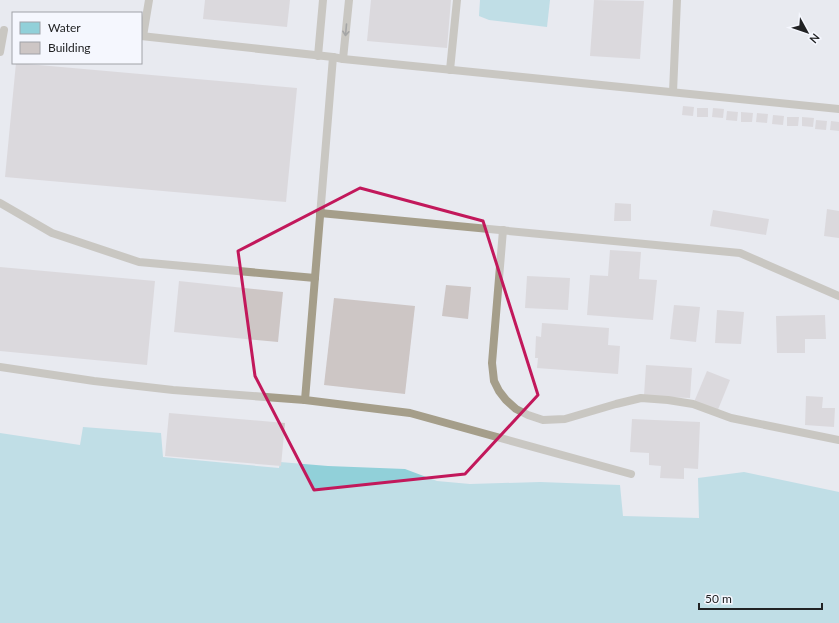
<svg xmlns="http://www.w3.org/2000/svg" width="839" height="623" viewBox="0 0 839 623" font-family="Lato,sans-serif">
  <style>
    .water { fill: #91d0d9 }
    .building { fill: #cdc6c5 }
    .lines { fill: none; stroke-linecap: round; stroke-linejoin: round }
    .service { stroke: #a59e8a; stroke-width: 8 }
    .oneway { stroke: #56544d }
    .marked { fill: none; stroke: #c2185b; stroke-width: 3; stroke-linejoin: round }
  </style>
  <rect width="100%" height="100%" fill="#e8eaf0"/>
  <g class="water">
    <path d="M480,0H550L547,27L489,20L479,16Z"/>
    <path d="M83,427L161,433L163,457L279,468L280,462L328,466L405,469L437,481L470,484L540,482L620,485L623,516L699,518L698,478L744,472L839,492V623H0V433L80,445Z"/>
  </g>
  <g class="building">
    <path d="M205,0H290L287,27L203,19Z"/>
    <path d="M371,0H451L447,48L367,41Z"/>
    <path d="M594,0L644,1L640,59L590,56Z"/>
    <path d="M16,63L297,88L286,202L5,177Z"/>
    <path d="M683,106L694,107L693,116L682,115Z"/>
    <rect x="697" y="108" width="11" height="9"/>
    <path d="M713,108L724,109L723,118L712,117Z"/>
    <path d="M727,111L738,112L737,121L726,120Z"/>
    <path d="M741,112L753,113L752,122H741Z"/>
    <path d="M757,113L768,114L767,123L756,122Z"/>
    <path d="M773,115L784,116L783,125L772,124Z"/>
    <path d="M787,117H799L798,126H787Z"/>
    <path d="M802,117L814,118L813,127L802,126Z"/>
    <path d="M816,120L827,121L826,130L815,129Z"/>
    <path d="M831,121L839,122V131L830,130Z"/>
    <path d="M615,203L631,204V221H614Z"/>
    <path d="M827,209L839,211V238L824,236Z"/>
    <path d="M713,210L769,219L766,235L710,226Z"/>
    <path d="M610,250L641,252L639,279L657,280L653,320L587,315L590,275L608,276Z"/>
    <path d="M0,267L155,281L147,365L0,351Z"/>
    <path d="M527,276L570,278L568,310L525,308Z"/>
    <path d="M179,281L283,292L278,342L174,332Z"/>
    <path d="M446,285L471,287L468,319L442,316Z"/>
    <path d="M334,298L415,306L405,394L324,385Z"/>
    <path d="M674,305L700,307L696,342L670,339Z"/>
    <path d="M717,310L744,312L741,344L715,343Z"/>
    <path d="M825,315L826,339H805V353H777L776,316Z"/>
    <path d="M542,323L609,328L608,345L620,346L618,374L537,368L538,358H535L536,336L541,337Z"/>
    <path d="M646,365L692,368L690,398L644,396Z"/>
    <path d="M707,371L730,380L717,412L694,402Z"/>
    <path d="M806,396L823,397L822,408H835L834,427L805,425Z"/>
    <path d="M169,413L285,423L281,466L165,456Z"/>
    <path d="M632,419L700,422L698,469L684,468V479L660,478L661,466L649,465V453L630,452Z"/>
  </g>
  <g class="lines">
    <g class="service">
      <path d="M141,36L333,57L343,59L839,109"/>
      <path d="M143,36L149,0"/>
      <path d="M0,52L4,30"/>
      <path d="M318,56L323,0"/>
      <path d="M343,59L349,0"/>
      <path d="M450,70L457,0"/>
      <path d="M673,92L677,0"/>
      <path d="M0,203L52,233L139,262L315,278"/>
      <path d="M320,213L740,253L839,296"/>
      <path d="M503,230L492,363L494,381L499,391L506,400L516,409L528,415L543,420L565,419L616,404L641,398L668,400L693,404L731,418L839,440"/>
      <path d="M0,367L94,381L138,386L173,390L305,400L410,413L631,474"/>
      <path d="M305,400L333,57"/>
    </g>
  </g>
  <defs><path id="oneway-shaft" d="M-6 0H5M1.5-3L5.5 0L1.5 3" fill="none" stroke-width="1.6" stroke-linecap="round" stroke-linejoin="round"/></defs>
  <use class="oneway" href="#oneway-shaft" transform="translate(346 30) rotate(95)"/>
  <path d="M0 0H839V623H0ZM360,188L483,221L538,395L465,474L314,490L255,376L238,251Z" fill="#e8eaf0" fill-opacity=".55" fill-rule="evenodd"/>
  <path class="marked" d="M360,188L483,221L538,395L465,474L314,490L255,376L238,251Z"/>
  <rect x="12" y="12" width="130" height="52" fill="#f5f7fe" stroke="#a0a2a7"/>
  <rect x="20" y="22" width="20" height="12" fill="#91d0d9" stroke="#a0a2a7"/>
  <text x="48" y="32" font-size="12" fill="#212224">Water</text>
  <rect x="20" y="42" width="20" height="12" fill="#cdc6c5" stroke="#a0a2a7"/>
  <text x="48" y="52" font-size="12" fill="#212224">Building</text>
  <g transform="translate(807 32) rotate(130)" stroke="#f5f7fe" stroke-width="3" paint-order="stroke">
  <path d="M0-3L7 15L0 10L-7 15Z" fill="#212224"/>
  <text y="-6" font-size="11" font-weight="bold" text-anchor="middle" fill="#212224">N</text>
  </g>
  <path d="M699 603v6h123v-6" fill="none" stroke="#212224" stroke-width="2"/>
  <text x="705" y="603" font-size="12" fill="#212224" stroke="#f5f7fe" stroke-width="3" paint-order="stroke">50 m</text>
</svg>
